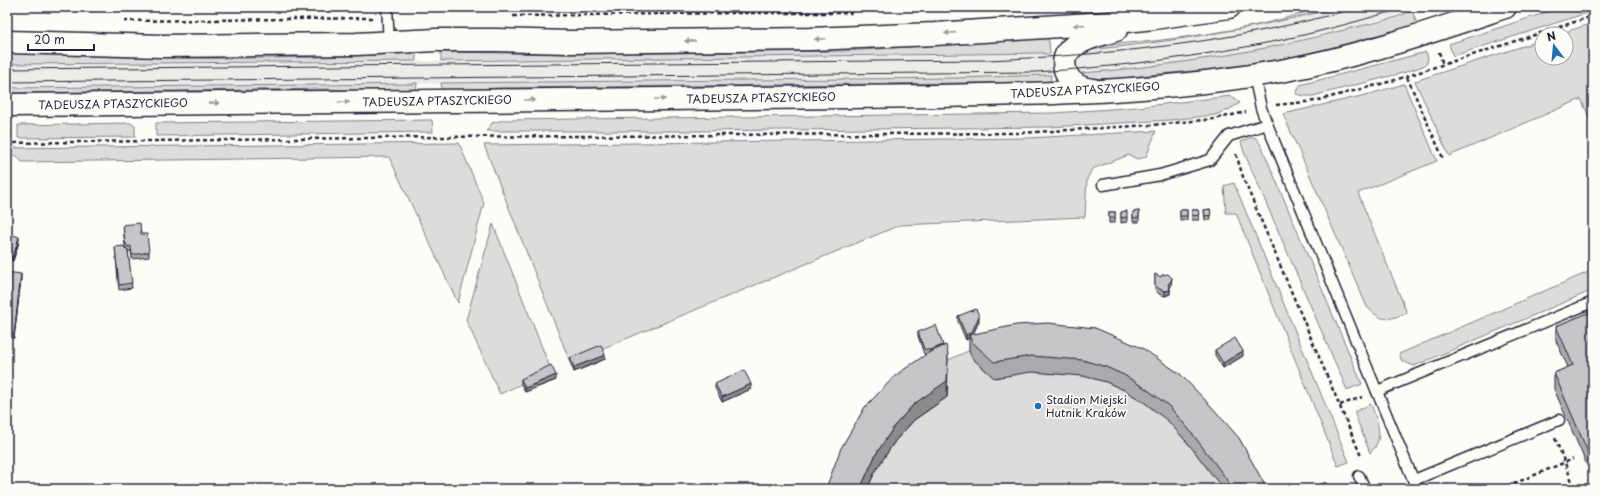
<svg xmlns="http://www.w3.org/2000/svg" width="1600" height="496" viewBox="0 0 1600 496" font-family="'Playpen Sans',sans-serif">
  <style>
    .built { fill: #ecece9 }
    .green { fill: #dddcdb; stroke: #807f8b }
    .lines { fill: none; stroke-linecap: round; stroke-linejoin: round }
    .lane-casing { stroke: #22223b; stroke-width: 13 }
    .primary-casing { stroke: #22223b; stroke-width: 25 }
    .path { stroke: #22223b; stroke-width: 2.5; stroke-dasharray: 4 3; stroke-linecap: butt }
    .lane { stroke: #fdfcf7; stroke-width: 10 }
    .primary { stroke: #fdfcf7; stroke-width: 22 }
    .tram { stroke: #22223b; stroke-width: 1 }
    .wall { fill: #aaaaac; stroke: #22223b }
    .shaded-wall { fill: #8b8b8c; stroke: #22223b }
    .building { fill: #c6c6c8; stroke: #22223b }
    .oneway { fill: #9a9aa2 }
    .poi-dot { fill: #1f6fb2; stroke: #fdfcf7; stroke-width: 1.5 }
    .labels { text-anchor: middle; stroke-width: 3.5; stroke-linejoin: round; paint-order: stroke }
    .street-label { font-size: 11px; fill: #22223b; stroke: #fdfcf7 }
    .poi-label { font-size: 11px; fill: #22223b; stroke: #fdfcf7; text-anchor: start }
  </style>
  <rect width="100%" height="100%" fill="#fdfcf7"/>
  <filter id="ink" filterUnits="userSpaceOnUse"><feTurbulence type="fractalNoise" baseFrequency=".025" numOctaves="2"/><feDisplacementMap in="SourceGraphic" scale="8" xChannelSelector="R" yChannelSelector="G"/><feConvolveMatrix kernelMatrix="1 2 1 2 8 2 1 2 1" color-interpolation-filters="sRGB"/></filter>
  <g filter="url(#ink)">
    <path class="built" d="M1341,7H1422L1363,25L1250,52L1174,64L1120,70L1045,76L957,78L7,88V64L443,61L444,60L1044,54L1127,47L1212,35L1277,22Z"/>
    <g class="green">
      <path d="M1319,7H1341C1257,28 1173,42 1087,50C1109,43 1132,43 1154,41C1209,34 1267,27 1319,7Z"/>
      <path d="M1563,7H1593V11L1453,56L1449,44Z"/>
      <path d="M1412,10L1417,24C1364,39 1311,55 1256,63C1220,69 1184,72 1147,75C1131,77 1098,82 1084,77L1082,73C1171,66 1260,52 1348,29C1364,25 1401,18 1412,10Z"/>
      <path d="M1593,23V126L1581,99L1449,156L1415,81L1542,40V58H1566V34H1559Z"/>
      <path d="M1046,38L1049,41L1050,54H1044V53L441,61V52L570,54L846,51Z"/>
      <path d="M1426,52L1428,58L1427,63L1423,66L1406,72L1313,96H1305L1296,94L1300,85Z"/>
      <path d="M7,53C143,59 280,61 416,53V61L7,64Z"/>
      <path d="M1045,75H1051L1050,82L502,88L442,91L441,83L957,78Z"/>
      <path d="M414,83H417L416,91H366L329,89L7,93V88L414,84Z"/>
      <path d="M1404,84L1437,161L1358,193L1407,313C1387,320 1383,323 1367,307L1283,114L1370,94Z"/>
      <path d="M1231,96L1240,103L1228,110L1215,115L1170,120L1050,127L695,131H486L492,123L504,120L1054,113L1139,107Z"/>
      <path d="M432,120L433,132L156,136V123Z"/>
      <path d="M131,123L135,126V137L18,138V125Z"/>
      <path d="M1156,131L1146,157L1137,159L1129,155L1092,169L1087,179L1085,217L900,225L570,362L484,145L1028,138Z"/>
      <path d="M1251,137L1256,138L1261,145L1362,384L1347,390L1244,152L1241,142Z"/>
      <path d="M459,143L484,203L458,303L389,157L22,162L17,156H7V148Z"/>
      <path d="M1234,183L1349,462L1338,466L1236,213H1226L1224,186Z"/>
      <path d="M493,224L551,370L500,394L466,320Z"/>
      <path d="M1593,270V290L1414,366L1402,361L1399,354Z"/>
      <path d="M1095,344L1258,489H832L928,369L973,349Z"/>
      <path d="M1371,404C1375,415 1383,433 1376,445C1375,448 1372,450 1370,453L1354,412Z"/>
    </g>
    <g class="lines">
      <defs>
        <g id="lane">
          <path d="M387,7L389,43"/>
          <path d="M1254,75L1261,108L1267,124L1417,489"/>
          <path d="M1103,185L1160,175L1210,160L1229,136L1267,124"/>
          <path d="M1377,391L1593,302"/>
          <path d="M1359,476L1365,489"/>
          <path d="M1414,480L1559,420"/>
        </g>
        <g id="primary">
          <path d="M7,42L163,46L356,44L436,40H497L569,42L810,39L935,34L1107,23L1154,18L1229,7"/>
          <path d="M1093,90C1082,89 1072,85 1067,75C1053,43 1095,37 1116,30"/>
          <path d="M7,105C227,103 447,100 666,99C757,98 848,97 939,96C1055,94 1172,91 1286,70C1361,56 1433,31 1505,7"/>
        </g>
      </defs>
      <use href="#lane" class="lane-casing"/>
      <use href="#primary" class="primary-casing"/>
      <g class="path">
        <path d="M513,16L734,13H852"/>
        <path d="M124,21L372,18"/>
        <path d="M1439,52L1443,65"/>
        <path d="M1407,77L1443,158"/>
        <path d="M1276,105L1315,101L1392,81L1593,16"/>
        <path d="M7,143L437,137L1019,133L1152,125L1214,119L1246,112"/>
        <path d="M1236,154L1244,180L1361,456"/>
        <path d="M1340,405L1362,397"/>
        <path d="M1555,438L1575,489"/>
        <path d="M1501,489L1573,459"/>
      </g>
      <use href="#lane" class="lane"/>
      <use href="#primary" class="primary"/>
      <g class="tram">
        <path d="M7,69L987,60C1114,55 1238,42 1360,7"/>
        <path d="M7,82L1035,72C1118,67 1200,57 1281,40C1324,31 1366,19 1407,7"/>
      </g>
    </g>
    <g class="wall">
      <path d="M1210,209L1211,220H1205L1204,210Z"/>
      <path d="M1180,210H1187V220L1180,221Z"/>
      <path d="M1192,210H1198L1199,220H1192Z"/>
      <path d="M1139,211V222H1133V212Z"/>
      <rect x="1109" y="212" width="6" height="11"/>
      <path d="M1121,212L1127,217V222L1121,223Z"/>
      <path d="M123,225L141,234L149,252V257L132,259L131,251H128L132,288L119,290L115,247L128,250L125,247Z"/>
      <path d="M7,227L8,233L19,242L13,261L7,259Z"/>
      <path d="M7,272L21,279L14,338H7Z"/>
      <path d="M1155,274L1171,286L1170,288V294L1165,296L1159,294L1155,289Z"/>
      <path d="M1593,311V479L1554,389V373L1568,367L1556,341V326Z"/>
      <path d="M958,316L979,321L973,334L1095,328L1267,489H1223L1191,447L1169,422L1145,403L1124,390L1106,382L1083,376L1031,372L994,378L972,358L969,351V338L966,340L958,321Z"/>
      <path d="M918,332L943,346L948,369L947,397L914,420L895,441L876,470L867,489H827L926,354H924L918,336Z"/>
      <path d="M1215,350L1243,356L1223,368L1215,355Z"/>
      <path d="M570,358L605,359L574,372L570,362Z"/>
      <path d="M521,379L556,380L525,392L521,384Z"/>
      <path d="M715,384L751,389L722,402L715,388Z"/>
    </g>
    <g class="shaded-wall">
      <path d="M8,146V156L7,159V150Z"/>
      <path d="M19,237V242L13,261V257Z"/>
      <path d="M21,274V279L14,338V334Z"/>
      <path d="M1172,278L1171,286L1168,289V284Z"/>
      <path d="M1170,290V294L1165,296V291Z"/>
      <path d="M979,316V321L972,337L969,335V338L966,340V335Z"/>
      <path d="M943,345V349L930,355V350Z"/>
      <path d="M1243,351V356L1223,368V363Z"/>
      <path d="M948,354L947,397L914,420L895,441L876,470L867,489H860L876,454L895,425L914,404Z"/>
      <path d="M605,355V359L574,372V367Z"/>
      <path d="M556,375V380L525,392V388Z"/>
      <path d="M751,384V389L722,402V397Z"/>
    </g>
    <g class="building">
      <path d="M1210,209L1211,215L1205,216L1204,210Z"/>
      <rect x="1180" y="210" width="7" height="6"/>
      <path d="M1192,210H1198L1199,215L1192,216Z"/>
      <path d="M1127,211V217L1121,218V212Z"/>
      <path d="M1139,211V217L1133,218V212Z"/>
      <rect x="1109" y="212" width="6" height="6"/>
      <path d="M140,223L141,234H147L149,252L132,255L131,246L128,247L125,242L123,225Z"/>
      <path d="M7,233L19,237L13,257L7,255Z"/>
      <path d="M123,246L128,251L132,283L119,285L115,247Z"/>
      <path d="M7,272L21,274L14,334L7,333Z"/>
      <path d="M1155,274L1161,277L1162,275L1168,274L1172,278L1171,281L1168,284L1170,290L1165,291L1159,289L1155,285Z"/>
      <path d="M976,309L979,316L972,332L966,335L958,316Z"/>
      <path d="M1593,311V464L1554,373L1573,365L1556,326Z"/>
      <path d="M1048,323L1095,328L1142,348L1180,374L1210,405L1239,438L1267,489H1232L1225,477L1191,432L1169,406L1145,388L1124,375L1106,367L1083,360L1031,356L994,362L972,342L969,335L1016,325Z"/>
      <path d="M936,325L943,345L930,350L924,349L918,332Z"/>
      <path d="M1235,338L1243,351L1223,363L1215,350Z"/>
      <path d="M601,345L605,355L574,367L570,358Z"/>
      <path d="M946,345L948,354L947,381L914,404L895,425L876,454L860,489H827L828,483L841,448L865,407L896,375L928,353Z"/>
      <path d="M551,365L556,375L525,388L521,379Z"/>
      <path d="M744,370L751,384L722,397L715,384Z"/>
      <path d="M1326,482L1329,489H1310Z"/>
    </g>
    <defs><path id="oneway-solid" d="M-6-.8H1V-3.2L6.5 0L1 3.2V.8H-6Z"/></defs>
    <g class="oneway">
      <use href="#oneway-solid" transform="translate(1079 25) rotate(176)"/>
      <use href="#oneway-solid" transform="translate(950 33) rotate(176)"/>
      <use href="#oneway-solid" transform="translate(820 39) rotate(178)"/>
      <use href="#oneway-solid" transform="translate(690 41) rotate(179)"/>
      <use href="#oneway-solid" transform="translate(660 99)"/>
      <use href="#oneway-solid" transform="translate(530 100)"/>
      <use href="#oneway-solid" transform="translate(344 102)"/>
      <use href="#oneway-solid" transform="translate(214 103) rotate(-1)"/>
    </g>
  </g>
  <circle class="poi-dot" cx="1038" cy="406" r="4"/>
  <g class="labels">
    <g class="street-label">
      <text transform="translate(1085 90) rotate(-3)" y="4">TADEUSZA PTASZYCKIEGO</text>
      <text transform="translate(761 98) rotate(-1)" y="4">TADEUSZA PTASZYCKIEGO</text>
      <text transform="translate(437 101) rotate(-1)" y="4">TADEUSZA PTASZYCKIEGO</text>
      <text transform="translate(113 104) rotate(-1)" y="4">TADEUSZA PTASZYCKIEGO</text>
    </g>
    <g class="poi-label">
      <text x="1046" y="404">Stadion Miejski<tspan x="1046" dy="13">Hutnik Kraków</tspan></text>
    </g>
  </g>
  <rect width="1600" height="496" fill="none" stroke="#fdfcf7" stroke-width="24"/>
  <rect x="12" y="12" width="1576" height="472" fill="none" stroke="#22223b" stroke-width="1.5" filter="url(#ink)"/>
  <g transform="translate(1554 46) rotate(344)"><circle r="19" fill="#fdfcf7" stroke="#a5a5ac"/>
  <path d="M0-3L7 15L0 10L-7 15Z" fill="#1f6fb2"/>
  <text y="-6" font-size="11" font-weight="bold" text-anchor="middle" fill="#22223b">N</text>
  </g>
  <path d="M28 44v6h66v-6" fill="none" stroke="#22223b" stroke-width="2"/>
  <text x="34" y="44" font-size="12" fill="#22223b" stroke="#fdfcf7" stroke-width="3" paint-order="stroke">20 m</text>
</svg>
